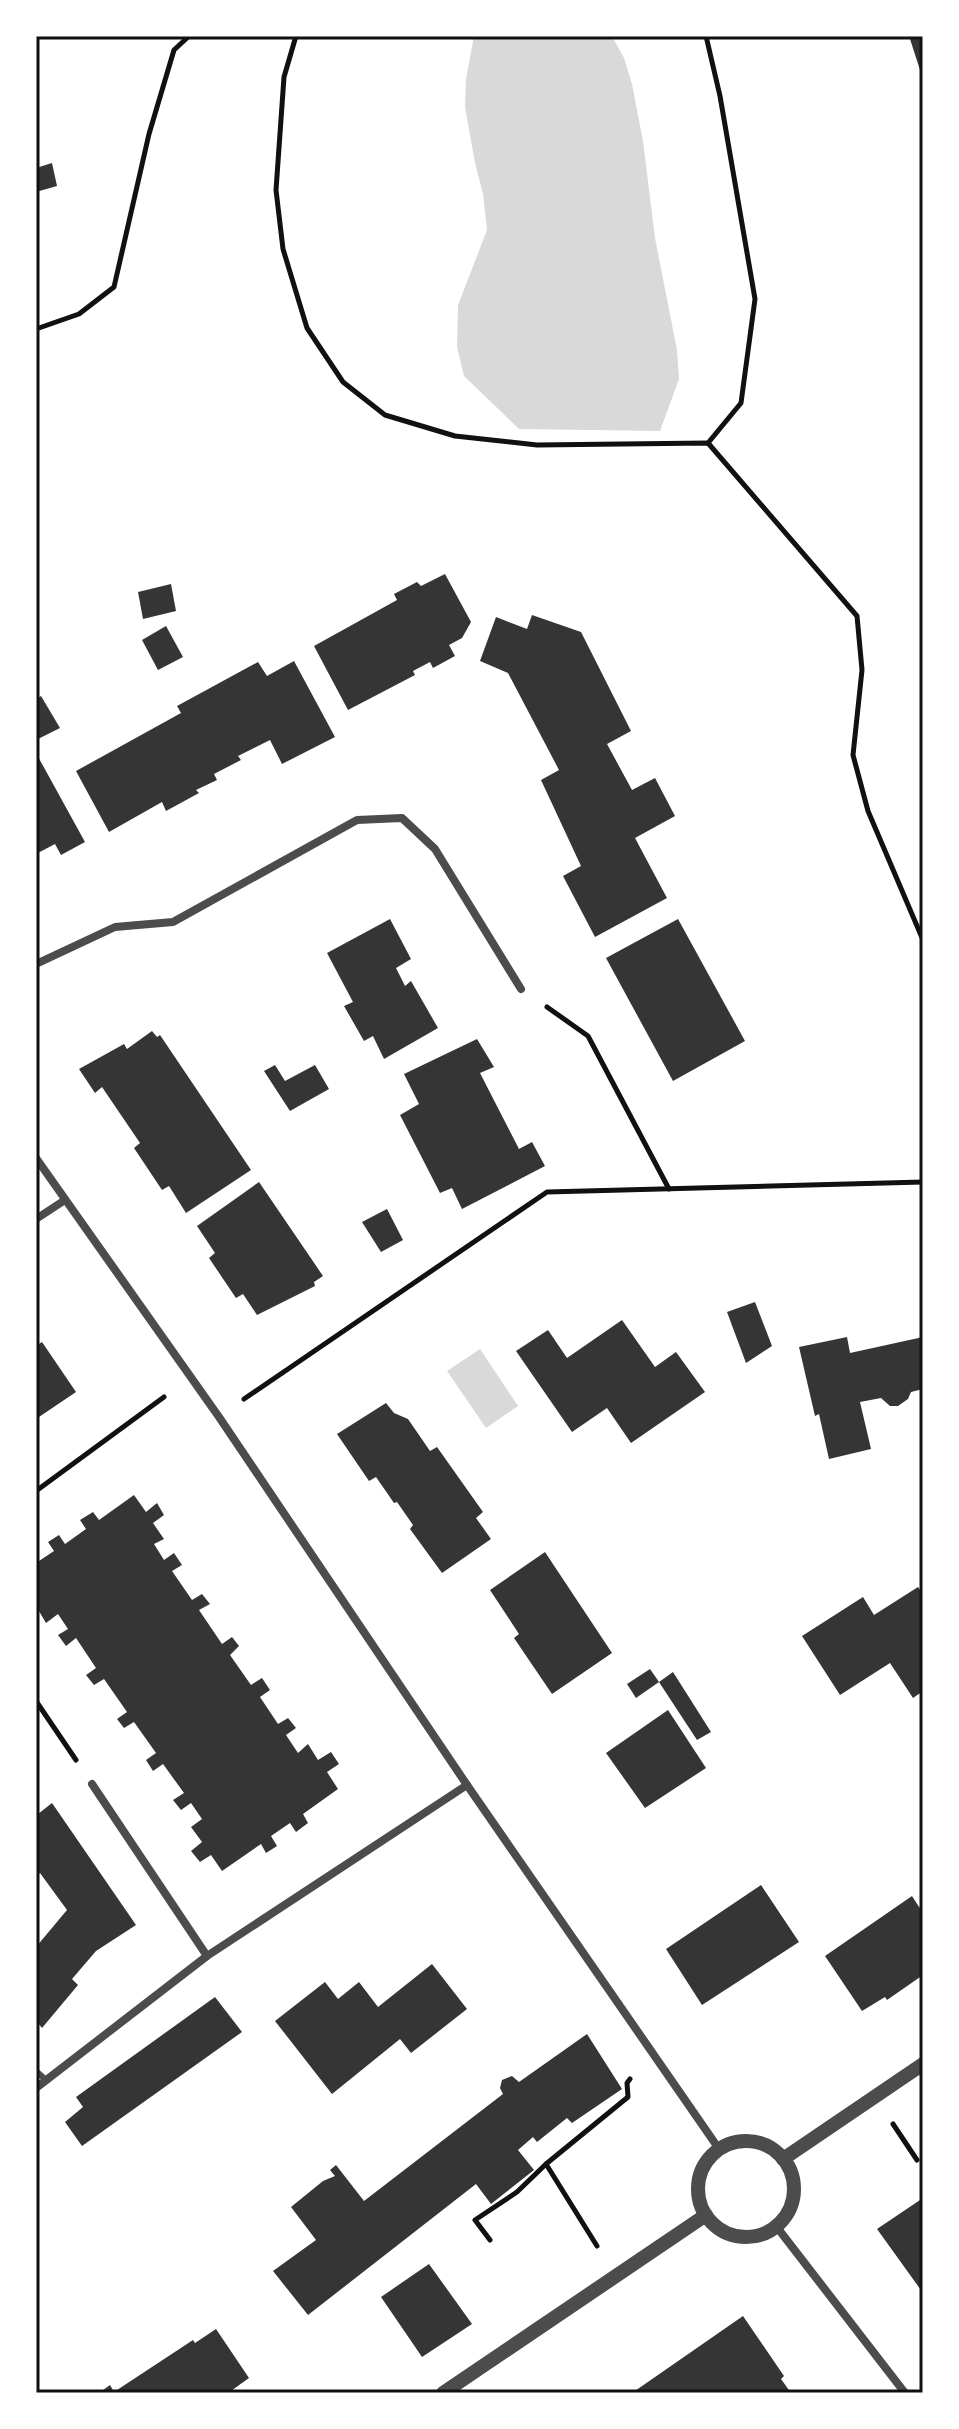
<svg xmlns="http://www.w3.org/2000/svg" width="959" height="2429" viewBox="0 0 959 2429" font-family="Karla,sans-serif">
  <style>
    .water { fill: #d9d9d9 }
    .building { fill: #353535 }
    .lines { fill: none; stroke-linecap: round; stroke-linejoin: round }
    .path { stroke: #111; stroke-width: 5 }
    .service { stroke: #4c4c4c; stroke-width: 6 }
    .minor { stroke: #4c4c4c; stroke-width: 8 }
    .tertiary { stroke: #4c4c4c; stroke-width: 14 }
    .neatline { fill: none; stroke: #111; stroke-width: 3 }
  </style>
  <rect width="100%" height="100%" fill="#fff"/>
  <g class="water">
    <path d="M474,36H612L624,58L632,84L643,141L655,238L677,350L679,379L660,431L519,429L464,376L457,347L458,305L487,230L483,194L475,163L465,107L466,79Z"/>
    <path d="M480,1349L518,1406L486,1428L447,1371Z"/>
  </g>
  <g class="building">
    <path d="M909,36H923V76H922Z"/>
    <path d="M52,163L57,186L36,192V168Z"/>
    <path d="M445,574L471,622L462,638L449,645L455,656L433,668L430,662L413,671L415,675L348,710L314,646L397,600L394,594L417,582L421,586Z"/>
    <path d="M171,584L176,611L143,619L138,592Z"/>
    <path d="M532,615L581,632L631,731L607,744L632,790L655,778L675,816L635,838L667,898L595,937L563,876L581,866L541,780L559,770L508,673L480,661L496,617L527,629Z"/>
    <path d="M166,626L183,657L158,670L142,640Z"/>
    <path d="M294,661L335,737L282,764L270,740L238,756L241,760L214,774L217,780L196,790L199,793L166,811L162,802L109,832L76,771L181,713L177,706L258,662L267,676Z"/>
    <path d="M41,696L60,728L36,740V699Z"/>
    <path d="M36,753L85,842L61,855L55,844L36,854Z"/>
    <path d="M390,919L411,959L396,968L405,986L411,981L438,1028L384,1059L373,1036L364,1041L344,1006L353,1002L327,953Z"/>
    <path d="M678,919L745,1041L673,1081L606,958Z"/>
    <path d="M152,1031L157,1037L160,1035L251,1170L186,1213L169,1186L162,1190L134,1148L140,1143L102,1087L95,1093L79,1069L124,1044L127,1049Z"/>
    <path d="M477,1039L494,1067L480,1073L519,1149L532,1142L545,1166L462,1209L452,1188L440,1193L400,1115L419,1104L404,1074Z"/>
    <path d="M275,1065L285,1081L315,1065L329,1089L290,1111L264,1071Z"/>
    <path d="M259,1182L323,1276L314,1282L315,1286L257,1315L243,1294L236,1298L209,1258L215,1253L197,1226Z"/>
    <path d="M387,1209L403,1240L381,1252L362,1222Z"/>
    <path d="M755,1302L772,1346L746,1363L727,1312Z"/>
    <path d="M622,1320L655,1367L676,1352L705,1392L631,1443L607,1408L572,1432L516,1351L548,1330L567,1358Z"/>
    <path d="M847,1337L850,1353L923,1337V1389L911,1392L908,1399L898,1406H890L881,1398L860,1402L871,1449L829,1459L819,1414L815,1416L799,1347Z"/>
    <path d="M42,1342L76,1392L36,1419V1346Z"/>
    <path d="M386,1403L394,1413L408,1419L430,1451L437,1447L483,1512L476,1518L491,1539L442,1573L410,1529L413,1525L397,1502L394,1503L376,1477L369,1481L337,1434Z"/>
    <path d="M134,1495L146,1512L157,1503L164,1515L153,1523L164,1539L154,1544L164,1560L174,1553L182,1565L172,1571L192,1600L202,1594L210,1604L199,1610L222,1644L232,1637L239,1646L230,1655L251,1685L262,1678L270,1690L260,1697L278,1724L288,1718L296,1728L286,1735L298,1753L308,1744L318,1760L331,1752L339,1764L327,1772L338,1789L303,1814L308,1823L296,1832L290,1823L271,1836L277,1846L266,1853L261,1844L222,1871L211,1855L200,1862L191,1851L202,1842L191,1827L202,1819L191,1803L181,1810L173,1800L184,1793L163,1764L153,1771L146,1760L156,1753L134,1722L124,1728L117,1719L127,1712L104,1679L94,1685L86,1675L96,1668L76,1638L66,1646L58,1635L68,1629L58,1614L46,1623L36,1606V1563L54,1551L48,1542L59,1535L65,1544L86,1529L80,1520L93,1512L99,1520Z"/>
    <path d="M545,1552L612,1653L552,1694L514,1638L519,1634L490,1590Z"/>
    <path d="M918,1587L923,1594V1691L913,1698L890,1663L840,1695L802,1636L863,1597L874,1615Z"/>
    <path d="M650,1669L659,1682L636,1698L627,1684Z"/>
    <path d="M673,1672L711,1732L697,1740L659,1682Z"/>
    <path d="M668,1710L706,1768L645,1808L606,1753Z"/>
    <path d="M52,1803L136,1925L96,1951L72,1979L78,1985L42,2028L38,2023L36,2025V1947L67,1910L40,1873L36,1876V1811L38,1814Z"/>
    <path d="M761,1885L799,1942L702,2005L666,1949Z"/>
    <path d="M912,1896L923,1913V1975L887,2000L885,1997L862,2011L825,1956Z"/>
    <path d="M432,1964L467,2009L411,2053L400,2039L332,2094L275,2021L325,1982L338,1999L359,1982L378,2007Z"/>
    <path d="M215,1997L242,2032L82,2146L65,2122L83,2107L76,2097Z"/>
    <path d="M587,2034L622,2089L572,2123L567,2118L537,2142L533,2137L518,2150L534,2170L491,2204L476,2184L308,2315L273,2271L316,2240L291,2207L323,2181L335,2176L330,2170L336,2165L364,2201L503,2094L500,2088L502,2080L512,2076L519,2082Z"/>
    <path d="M923,2198V2293L877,2229Z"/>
    <path d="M429,2264L472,2324L422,2357L381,2297Z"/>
    <path d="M743,2316L784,2376L781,2379L791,2393H632Z"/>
    <path d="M216,2329L249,2378L228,2393H99L110,2385L114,2392L193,2340L195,2343Z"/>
  </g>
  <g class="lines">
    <g class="path">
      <path d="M296,36L284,77L276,190L283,249L307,328L343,382L385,415L455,436L537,445L708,443L857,616L862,670L853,755L868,811L923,940"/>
      <path d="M706,36L720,96L755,299L741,403L708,443"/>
      <path d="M36,329L79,314L114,287L149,134L174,50L189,36"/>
      <path d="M547,1007L588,1036L669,1189"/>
      <path d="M244,1399L547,1192L923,1182"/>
      <path d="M36,1491L164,1397"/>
      <path d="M36,1701L76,1760"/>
      <path d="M893,2124L917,2160"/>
      <path d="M490,2240L475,2220L517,2192L546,2164"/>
      <path d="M597,2246L546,2164L628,2097L627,2083L630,2079"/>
    </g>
    <path class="service" d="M36,2071L46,2080"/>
    <g class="minor">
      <path d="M36,964L115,927L173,922L357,820L402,818L435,849L521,989"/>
      <path d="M36,1158L219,1417L467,1785L719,2149"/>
      <path d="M36,1219L65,1200"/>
      <path d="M92,1784L207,1956"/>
      <path d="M36,2088L207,1956L467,1785"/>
      <path d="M776,2226L905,2393"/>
    </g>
    <g class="tertiary">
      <circle cx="746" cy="2189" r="48"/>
      <path d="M783,2159L923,2064"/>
      <path d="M443,2393L706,2215"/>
    </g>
  </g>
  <rect width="959" height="2429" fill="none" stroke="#ffffff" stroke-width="76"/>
  <rect x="38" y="38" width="883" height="2353" class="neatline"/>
</svg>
